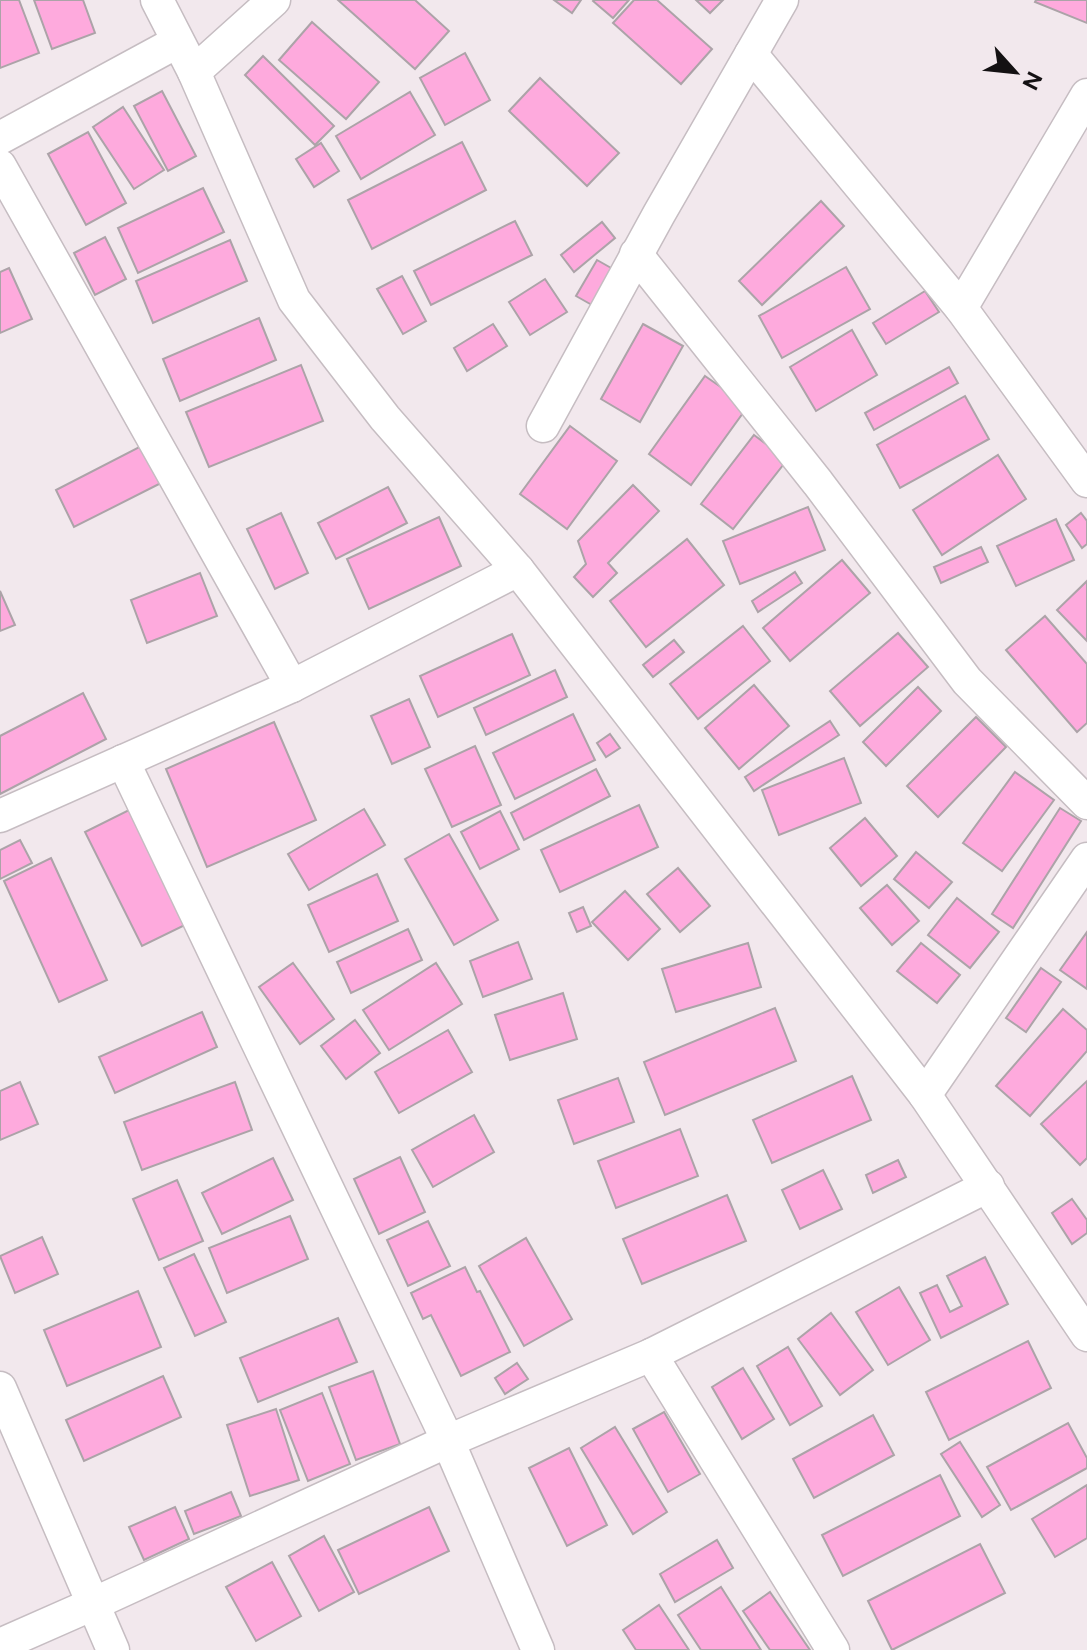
<svg xmlns="http://www.w3.org/2000/svg" width="1087" height="1650" viewBox="0 0 1087 1650" font-family="Figtree,sans-serif">
  <style>
    .building { fill: #feaadd; stroke: #aca3a8; stroke-width: 2 }
    .lines { fill: none; stroke-linecap: round; stroke-linejoin: round }
    .street-casing { stroke: #c6bdc2; stroke-width: 35 }
    .street { stroke: #fff; stroke-width: 32 }
  </style>
  <rect width="100%" height="100%" fill="#f2e8ed"/>
  <g class="building">
    <path d="M0,0H19L39,53L0,68Z"/>
    <path d="M34,0H83L95,33L52,49Z"/>
    <path d="M338,0H415L449,31L415,69Z"/>
    <path d="M554,0H581L572,13Z"/>
    <path d="M594,0H629L613,18L593,1Z"/>
    <path d="M634,0H657L712,49L681,84L613,23Z"/>
    <path d="M696,0H723L710,13Z"/>
    <path d="M1036,0H1087V23L1035,2Z"/>
    <path d="M312,22L379,82L346,119L279,60Z"/>
    <path d="M465,53L490,100L445,125L420,78Z"/>
    <path d="M263,56L334,126L315,145L245,75Z"/>
    <path d="M540,78L619,153L587,186L509,111Z"/>
    <path d="M162,91L196,156L168,171L134,106Z"/>
    <path d="M410,92L435,135L361,179L336,136Z"/>
    <path d="M123,107L164,170L134,189L93,127Z"/>
    <path d="M88,132L126,203L86,225L48,154Z"/>
    <path d="M462,142L486,190L372,249L348,200Z"/>
    <path d="M321,143L339,171L314,187L296,159Z"/>
    <path d="M203,188L224,232L138,273L118,228Z"/>
    <path d="M821,201L844,226L762,305L739,281Z"/>
    <path d="M515,221L532,255L431,305L414,271Z"/>
    <path d="M602,222L615,238L574,272L561,255Z"/>
    <path d="M105,237L126,279L95,295L74,253Z"/>
    <path d="M230,240L247,281L153,323L136,281Z"/>
    <path d="M597,260L620,273L599,309L576,296Z"/>
    <path d="M846,267L870,309L782,358L759,316Z"/>
    <path d="M9,268L32,319L0,333V272Z"/>
    <path d="M402,276L426,321L403,334L377,289Z"/>
    <path d="M545,279L567,312L530,335L509,302Z"/>
    <path d="M925,291L939,312L886,344L873,323Z"/>
    <path d="M259,318L276,360L180,401L163,359Z"/>
    <path d="M493,324L507,346L467,371L454,348Z"/>
    <path d="M643,324L683,346L640,422L601,399Z"/>
    <path d="M852,330L877,375L816,411L790,367Z"/>
    <path d="M301,365L323,421L209,467L186,412Z"/>
    <path d="M949,367L958,383L874,430L865,413Z"/>
    <path d="M705,376L748,406L691,485L649,454Z"/>
    <path d="M965,396L989,439L900,488L877,445Z"/>
    <path d="M570,426L617,461L567,529L520,494Z"/>
    <path d="M754,435L787,460L733,529L701,504Z"/>
    <path d="M149,442L167,480L74,527L56,490Z"/>
    <path d="M998,455L1026,499L942,555L913,510Z"/>
    <path d="M633,485L659,511L608,563L617,573L593,597L574,577L586,564L578,541Z"/>
    <path d="M388,487L407,523L336,559L318,523Z"/>
    <path d="M808,507L825,550L740,584L723,541Z"/>
    <path d="M281,513L308,573L275,589L247,529Z"/>
    <path d="M1081,513L1087,521V544L1082,548L1066,525Z"/>
    <path d="M439,517L461,566L369,609L347,559Z"/>
    <path d="M1056,519L1074,560L1016,586L997,546Z"/>
    <path d="M687,539L724,585L646,647L610,601Z"/>
    <path d="M981,547L988,562L941,583L934,567Z"/>
    <path d="M842,560L870,593L790,661L763,628Z"/>
    <path d="M795,572L802,583L758,612L752,601Z"/>
    <path d="M200,573L217,616L147,643L131,600Z"/>
    <path d="M1087,581V641L1057,610Z"/>
    <path d="M0,591L15,625L0,631Z"/>
    <path d="M1045,616L1087,664V723L1077,732L1006,650Z"/>
    <path d="M743,626L770,661L698,719L670,684Z"/>
    <path d="M898,633L928,667L860,726L830,691Z"/>
    <path d="M512,634L530,675L438,717L420,676Z"/>
    <path d="M674,640L684,652L653,677L643,665Z"/>
    <path d="M555,670L567,697L486,735L474,708Z"/>
    <path d="M754,685L789,726L739,769L705,728Z"/>
    <path d="M918,687L941,711L886,766L863,742Z"/>
    <path d="M83,693L106,739L0,794V736Z"/>
    <path d="M409,699L430,747L392,764L371,716Z"/>
    <path d="M573,714L595,760L515,799L493,753Z"/>
    <path d="M976,717L1006,747L938,817L907,786Z"/>
    <path d="M830,721L839,735L754,791L745,777Z"/>
    <path d="M274,722L316,820L207,867L166,769Z"/>
    <path d="M610,734L620,748L606,757L597,743Z"/>
    <path d="M475,746L501,805L452,827L425,769Z"/>
    <path d="M844,758L861,803L779,835L762,790Z"/>
    <path d="M596,769L610,796L524,840L511,813Z"/>
    <path d="M1015,772L1054,800L1002,871L963,843Z"/>
    <path d="M639,805L658,847L560,892L541,850Z"/>
    <path d="M133,808L189,923L142,946L85,832Z"/>
    <path d="M1060,808L1081,821L1013,928L992,914Z"/>
    <path d="M364,809L385,845L309,890L288,854Z"/>
    <path d="M500,811L519,849L480,869L461,832Z"/>
    <path d="M865,818L897,856L861,886L830,848Z"/>
    <path d="M449,834L498,920L454,945L405,859Z"/>
    <path d="M20,840L32,863L0,879V850Z"/>
    <path d="M916,852L952,882L929,908L894,879Z"/>
    <path d="M51,858L107,980L59,1002L4,881Z"/>
    <path d="M678,868L710,906L680,932L647,894Z"/>
    <path d="M377,874L398,921L329,952L308,905Z"/>
    <path d="M887,885L919,921L892,945L860,908Z"/>
    <path d="M625,891L660,929L628,960L592,922Z"/>
    <path d="M957,898L999,932L970,968L928,935Z"/>
    <path d="M583,907L591,926L577,932L569,913Z"/>
    <path d="M408,929L422,960L351,993L337,962Z"/>
    <path d="M1087,932V989L1060,970Z"/>
    <path d="M518,942L532,979L483,997L470,961Z"/>
    <path d="M748,943L761,987L676,1012L662,969Z"/>
    <path d="M921,943L960,975L937,1003L897,971Z"/>
    <path d="M293,963L334,1019L300,1044L259,987Z"/>
    <path d="M436,963L462,1004L389,1050L363,1010Z"/>
    <path d="M1041,968L1061,982L1026,1032L1006,1018Z"/>
    <path d="M563,993L577,1039L510,1060L495,1015Z"/>
    <path d="M775,1008L796,1061L665,1115L644,1062Z"/>
    <path d="M1063,1009L1087,1030V1051L1030,1116L996,1086Z"/>
    <path d="M202,1012L217,1047L115,1093L99,1057Z"/>
    <path d="M355,1020L380,1053L346,1079L321,1046Z"/>
    <path d="M448,1030L472,1072L399,1113L375,1072Z"/>
    <path d="M852,1076L871,1120L772,1163L753,1120Z"/>
    <path d="M618,1078L634,1122L574,1144L558,1100Z"/>
    <path d="M1087,1081V1158L1080,1165L1041,1124Z"/>
    <path d="M20,1082L38,1124L0,1140V1091Z"/>
    <path d="M235,1082L252,1130L142,1170L124,1122Z"/>
    <path d="M474,1115L494,1152L433,1187L412,1150Z"/>
    <path d="M680,1129L698,1176L616,1208L598,1161Z"/>
    <path d="M400,1157L425,1212L379,1234L354,1179Z"/>
    <path d="M273,1158L293,1200L222,1234L202,1193Z"/>
    <path d="M898,1160L906,1177L873,1193L866,1175Z"/>
    <path d="M823,1170L842,1209L800,1229L782,1190Z"/>
    <path d="M177,1180L203,1241L159,1260L133,1199Z"/>
    <path d="M727,1195L746,1241L642,1284L623,1239Z"/>
    <path d="M1072,1199L1087,1220V1233L1072,1244L1052,1213Z"/>
    <path d="M290,1216L308,1259L227,1293L209,1248Z"/>
    <path d="M428,1221L450,1266L408,1286L387,1240Z"/>
    <path d="M42,1237L58,1274L15,1293L0,1256Z"/>
    <path d="M526,1238L572,1319L524,1346L479,1266Z"/>
    <path d="M194,1254L226,1322L195,1336L164,1268Z"/>
    <path d="M985,1257L1008,1304L941,1338L920,1293L937,1285L950,1312L962,1306L947,1276Z"/>
    <path d="M465,1267L477,1292L480,1291L510,1352L461,1376L431,1315L423,1319L411,1293Z"/>
    <path d="M899,1287L930,1340L888,1365L856,1312Z"/>
    <path d="M138,1291L161,1347L67,1386L44,1330Z"/>
    <path d="M831,1313L873,1370L840,1395L798,1339Z"/>
    <path d="M338,1318L357,1362L258,1402L240,1358Z"/>
    <path d="M1028,1341L1051,1388L949,1440L926,1392Z"/>
    <path d="M788,1347L822,1406L790,1425L757,1366Z"/>
    <path d="M517,1363L528,1379L505,1394L495,1378Z"/>
    <path d="M743,1368L774,1419L742,1439L712,1387Z"/>
    <path d="M373,1371L400,1444L356,1460L329,1387Z"/>
    <path d="M163,1376L181,1417L84,1461L66,1420Z"/>
    <path d="M322,1393L350,1464L308,1481L280,1410Z"/>
    <path d="M276,1409L299,1480L250,1496L227,1425Z"/>
    <path d="M664,1412L700,1474L668,1492L633,1429Z"/>
    <path d="M873,1415L894,1455L814,1498L793,1459Z"/>
    <path d="M1068,1423L1087,1458V1468L1011,1510L987,1467Z"/>
    <path d="M615,1427L667,1512L633,1534L581,1448Z"/>
    <path d="M960,1442L1000,1505L982,1517L941,1454Z"/>
    <path d="M569,1448L607,1525L567,1546L529,1468Z"/>
    <path d="M940,1475L960,1516L843,1576L822,1535Z"/>
    <path d="M1087,1485V1538L1055,1557L1032,1519Z"/>
    <path d="M231,1492L241,1516L194,1534L185,1511Z"/>
    <path d="M175,1507L189,1539L144,1560L129,1527Z"/>
    <path d="M429,1507L449,1551L359,1594L338,1550Z"/>
    <path d="M324,1536L354,1592L319,1611L289,1556Z"/>
    <path d="M717,1540L733,1568L675,1602L660,1574Z"/>
    <path d="M980,1544L1005,1593L892,1650L868,1601Z"/>
    <path d="M272,1562L301,1616L256,1641L226,1587Z"/>
    <path d="M721,1587L761,1650H701L678,1615Z"/>
    <path d="M770,1592L810,1650H770L743,1611Z"/>
    <path d="M659,1605L689,1650H636L623,1630Z"/>
  </g>
  <g class="lines">
    <defs>
      <g id="street">
        <path d="M157,0L194,72L294,300L385,418L518,570L925,1095L1087,1335"/>
        <path d="M751,54L961,308L1087,481"/>
        <path d="M194,72L274,0"/>
        <path d="M0,138L177,42"/>
        <path d="M0,166L292,686"/>
        <path d="M636,254L818,483L967,681L1087,803"/>
        <path d="M961,308L1087,95"/>
        <path d="M543,426L659,214L782,0"/>
        <path d="M123,761L448,1441L538,1650"/>
        <path d="M0,816L292,686L518,570"/>
        <path d="M925,1095L1087,859"/>
        <path d="M651,1355L833,1650"/>
        <path d="M0,1388L113,1650"/>
        <path d="M0,1645L93,1604L448,1441L651,1355L988,1186"/>
      </g>
    </defs>
    <use href="#street" class="street-casing"/>
    <use href="#street" class="street"/>
  </g>
  <g transform="translate(1015 72) rotate(117)" stroke="#f2e8ed" stroke-width="6" paint-order="stroke">
  <path d="M0-6L14 30L0 20L-14 30Z" fill="#141113"/>
  <text y="-12" font-size="22" font-weight="bold" text-anchor="middle" fill="#141113">N</text>
  </g>
</svg>
